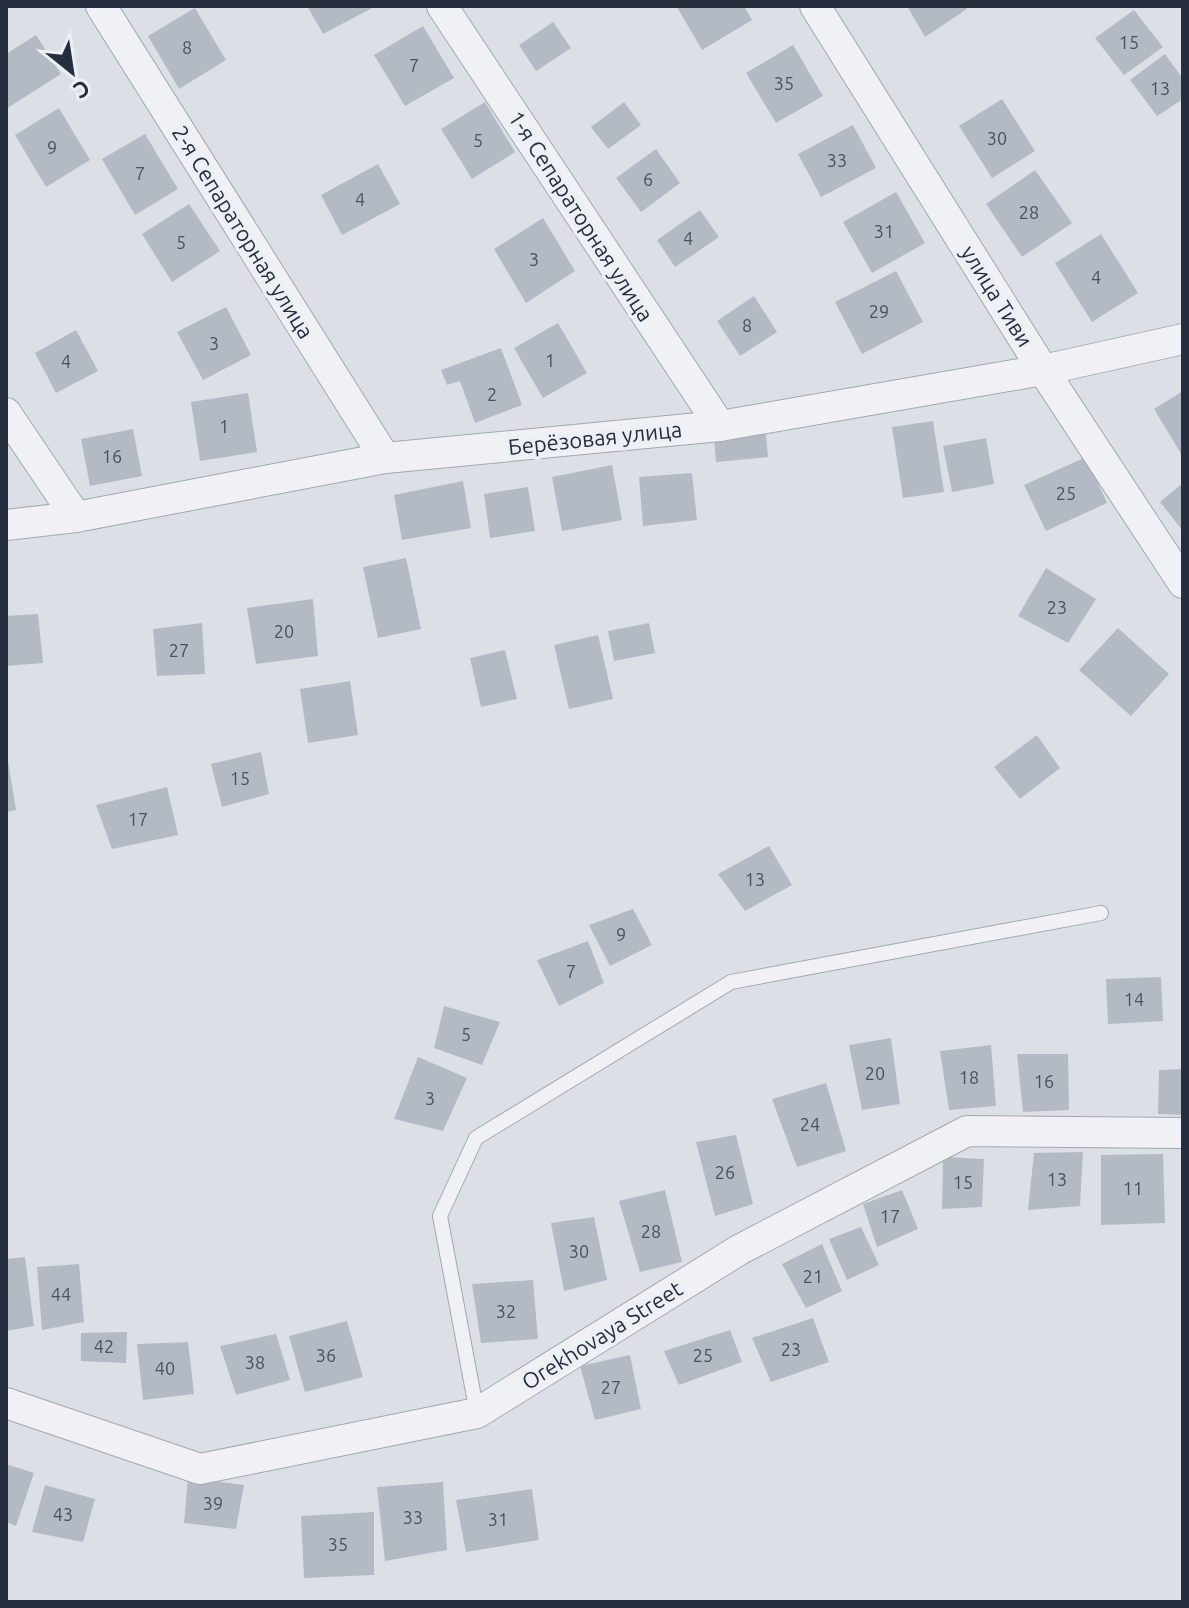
<svg xmlns="http://www.w3.org/2000/svg" width="1189" height="1608" viewBox="0 0 1189 1608" font-family="Ubuntu,sans-serif">
  <style>
    .building { fill: #b4bac3 }
    .lines { fill: none; stroke-linecap: round; stroke-linejoin: round }
    .lane-casing { stroke: #a2a7b0; stroke-width: 16 }
    .street-casing { stroke: #a2a7b0; stroke-width: 32 }
    .lane { stroke: #eff1f5; stroke-width: 14 }
    .street { stroke: #eff1f5; stroke-width: 30 }
    .labels { text-anchor: middle; stroke-width: 7; stroke-linejoin: round; paint-order: stroke }
    .number-label { font-size: 18px; fill: #4a515e }
    .street-label { font-size: 22px; fill: #262e3d; stroke: #eceff4 }
  </style>
  <rect width="100%" height="100%" fill="#dce0e6"/>
  <g class="building">
    <path d="M307,6H376L323,34Z"/>
    <path d="M679,6H744L752,20L702,50L677,7Z"/>
    <path d="M907,6H965L967,9L925,37Z"/>
    <path d="M195,8L226,60L179,89L148,36Z"/>
    <path d="M1134,10L1163,47L1124,75L1095,38Z"/>
    <path d="M553,22L571,48L536,71L519,45Z"/>
    <path d="M423,26L454,78L405,106L374,55Z"/>
    <path d="M36,35L61,74L6,109V54Z"/>
    <path d="M793,45L823,96L776,123L746,73Z"/>
    <path d="M1165,54L1183,79V99L1157,116L1130,80Z"/>
    <path d="M1002,99L1035,151L992,178L959,126Z"/>
    <path d="M485,102L515,152L472,179L441,129Z"/>
    <path d="M624,102L641,125L608,149L591,127Z"/>
    <path d="M59,108L90,160L46,187L15,135Z"/>
    <path d="M853,125L876,168L821,197L798,154Z"/>
    <path d="M145,134L178,189L135,215L102,159Z"/>
    <path d="M656,149L680,183L641,212L616,178Z"/>
    <path d="M378,164L400,204L342,235L321,195Z"/>
    <path d="M1035,170L1072,223L1022,257L986,204Z"/>
    <path d="M896,192L925,243L872,273L843,222Z"/>
    <path d="M189,204L220,251L172,282L142,234Z"/>
    <path d="M700,210L719,237L675,267L657,240Z"/>
    <path d="M543,218L575,271L526,303L494,249Z"/>
    <path d="M1101,234L1138,293L1092,322L1055,263Z"/>
    <path d="M896,271L923,322L862,354L835,302Z"/>
    <path d="M754,296L777,332L740,356L717,321Z"/>
    <path d="M226,307L251,355L203,380L177,332Z"/>
    <path d="M558,323L587,373L543,398L514,348Z"/>
    <path d="M76,330L98,371L56,393L35,353Z"/>
    <path d="M501,348L522,405L475,423L460,381L447,385L441,370Z"/>
    <path d="M1183,391V457L1154,409Z"/>
    <path d="M248,393L257,452L200,461L191,402Z"/>
    <path d="M933,421L944,492L903,498L892,427Z"/>
    <path d="M133,429L142,476L90,486L81,439Z"/>
    <path d="M766,434L768,457L716,462L714,438Z"/>
    <path d="M986,438L994,484L952,492L943,446Z"/>
    <path d="M1086,457L1107,503L1046,531L1024,485Z"/>
    <path d="M612,465L622,520L562,531L552,477Z"/>
    <path d="M692,473L697,520L643,526L639,477Z"/>
    <path d="M463,481L471,528L402,540L394,495Z"/>
    <path d="M1183,483V531L1160,502Z"/>
    <path d="M528,487L535,531L490,538L484,494Z"/>
    <path d="M406,558L421,629L378,638L363,567Z"/>
    <path d="M1046,568L1096,599L1068,643L1018,616Z"/>
    <path d="M313,599L318,656L256,664L247,608Z"/>
    <path d="M38,614L43,663L6,666V616Z"/>
    <path d="M202,623L205,674L157,676L153,629Z"/>
    <path d="M649,623L655,653L614,661L608,631Z"/>
    <path d="M1118,628L1169,674L1131,716L1079,670Z"/>
    <path d="M598,635L613,699L569,709L554,645Z"/>
    <path d="M505,650L517,699L481,707L470,658Z"/>
    <path d="M350,681L358,735L308,743L300,689Z"/>
    <path d="M1037,735L1060,768L1020,799L994,767Z"/>
    <path d="M6,748L16,810L6,812Z"/>
    <path d="M261,752L269,794L222,807L211,764Z"/>
    <path d="M167,787L178,835L112,849L96,805Z"/>
    <path d="M769,846L792,885L745,911L718,874Z"/>
    <path d="M633,909L652,945L610,966L589,925Z"/>
    <path d="M588,941L604,983L559,1006L537,960Z"/>
    <path d="M1161,977L1163,1021L1108,1024L1106,979Z"/>
    <path d="M444,1006L500,1022L482,1065L434,1048Z"/>
    <path d="M891,1038L900,1104L862,1110L849,1045Z"/>
    <path d="M991,1045L996,1106L949,1110L940,1051Z"/>
    <path d="M1017,1054H1068L1069,1110L1023,1112Z"/>
    <path d="M418,1057L467,1078L443,1131L394,1119Z"/>
    <path d="M1183,1069V1115L1158,1114L1159,1070Z"/>
    <path d="M826,1083L846,1151L797,1167L772,1099Z"/>
    <path d="M736,1135L753,1204L715,1216L696,1142Z"/>
    <path d="M1083,1152L1080,1206L1028,1210L1034,1153Z"/>
    <path d="M1163,1154L1165,1223L1101,1225V1155Z"/>
    <path d="M943,1157L984,1159L982,1207L942,1209Z"/>
    <path d="M665,1190L682,1262L640,1272L619,1201Z"/>
    <path d="M902,1190L918,1229L877,1247L863,1204Z"/>
    <path d="M594,1217L607,1280L564,1291L551,1223Z"/>
    <path d="M861,1227L879,1265L847,1280L829,1239Z"/>
    <path d="M822,1244L842,1291L806,1308L782,1264Z"/>
    <path d="M25,1257L34,1326L6,1331V1259Z"/>
    <path d="M79,1264L84,1322L42,1330L37,1267Z"/>
    <path d="M533,1280L538,1339L481,1343L472,1284Z"/>
    <path d="M813,1318L829,1362L771,1382L752,1338Z"/>
    <path d="M347,1321L363,1377L305,1392L289,1336Z"/>
    <path d="M730,1330L742,1362L679,1385L664,1351Z"/>
    <path d="M127,1332L126,1363L81,1361V1333Z"/>
    <path d="M276,1334L290,1380L236,1395L220,1346Z"/>
    <path d="M188,1342L194,1394L143,1400L137,1344Z"/>
    <path d="M630,1355L641,1409L595,1420L580,1366Z"/>
    <path d="M6,1464L34,1473L16,1526L6,1522Z"/>
    <path d="M188,1478L244,1485L236,1529L184,1523Z"/>
    <path d="M443,1482L447,1550L385,1561L377,1487Z"/>
    <path d="M45,1485L95,1499L83,1542L32,1532Z"/>
    <path d="M532,1489L539,1540L466,1552L456,1500Z"/>
    <path d="M374,1512V1575L304,1578L301,1516Z"/>
  </g>
  <g class="lines">
    <defs>
      <path id="lane" d="M477,1413L440,1216L476,1138L731,982L1101,913"/>
      <g id="street">
        <path d="M101,6L385,458"/>
        <path d="M442,6L720,426"/>
        <path d="M815,6L1043,370L1183,583"/>
        <path d="M6,413L76,517"/>
        <path d="M6,525L76,517L385,458L720,426L1043,370L1183,339"/>
        <path d="M6,1403L200,1469L477,1413L739,1250L967,1131L1183,1133"/>
      </g>
    </defs>
    <use href="#lane" class="lane-casing"/>
    <use href="#street" class="street-casing"/>
    <use href="#lane" class="lane"/>
    <use href="#street" class="street"/>
  </g>
  <g class="labels">
    <g class="number-label">
      <text x="1129" y="49">15</text>
      <text x="187" y="54">8</text>
      <text x="414" y="72">7</text>
      <text x="784" y="90">35</text>
      <text x="1160" y="95">13</text>
      <text x="997" y="145">30</text>
      <text x="478" y="147">5</text>
      <text x="52" y="154">9</text>
      <text x="837" y="167">33</text>
      <text x="140" y="180">7</text>
      <text x="648" y="186">6</text>
      <text x="360" y="206">4</text>
      <text x="1029" y="219">28</text>
      <text x="884" y="238">31</text>
      <text x="688" y="245">4</text>
      <text x="181" y="249">5</text>
      <text x="534" y="266">3</text>
      <text x="1096" y="284">4</text>
      <text x="879" y="318">29</text>
      <text x="747" y="332">8</text>
      <text x="214" y="350">3</text>
      <text x="550" y="367">1</text>
      <text x="66" y="368">4</text>
      <text x="492" y="401">2</text>
      <text x="224" y="433">1</text>
      <text x="112" y="463">16</text>
      <text x="1066" y="500">25</text>
      <text x="1057" y="614">23</text>
      <text x="284" y="638">20</text>
      <text x="179" y="657">27</text>
      <text x="240" y="785">15</text>
      <text x="138" y="826">17</text>
      <text x="755" y="886">13</text>
      <text x="621" y="941">9</text>
      <text x="571" y="978">7</text>
      <text x="1134" y="1006">14</text>
      <text x="466" y="1041">5</text>
      <text x="875" y="1080">20</text>
      <text x="969" y="1084">18</text>
      <text x="1044" y="1088">16</text>
      <text x="430" y="1105">3</text>
      <text x="810" y="1131">24</text>
      <text x="725" y="1179">26</text>
      <text x="1057" y="1186">13</text>
      <text x="963" y="1189">15</text>
      <text x="1133" y="1195">11</text>
      <text x="890" y="1223">17</text>
      <text x="651" y="1238">28</text>
      <text x="579" y="1258">30</text>
      <text x="813" y="1283">21</text>
      <text x="61" y="1301">44</text>
      <text x="506" y="1318">32</text>
      <text x="104" y="1353">42</text>
      <text x="791" y="1356">23</text>
      <text x="326" y="1362">36</text>
      <text x="703" y="1362">25</text>
      <text x="255" y="1369">38</text>
      <text x="165" y="1375">40</text>
      <text x="611" y="1394">27</text>
      <text x="213" y="1510">39</text>
      <text x="63" y="1521">43</text>
      <text x="413" y="1524">33</text>
      <text x="498" y="1526">31</text>
      <text x="338" y="1551">35</text>
    </g>
    <g class="street-label">
      <text transform="translate(581 216) rotate(57)" y="8">1-я Сепараторная улица</text>
      <text transform="translate(243 232) rotate(58)" y="8">2-я Сепараторная улица</text>
      <text transform="translate(997 296) rotate(58)" y="8">улица Тиви</text>
      <text transform="translate(595 438) rotate(-6)" y="8">Берёзовая улица</text>
      <text transform="translate(602 1335) rotate(-32)" y="8">Orekhovaya Street</text>
    </g>
  </g>
  <rect width="1189" height="1608" fill="none" stroke="#262e3d" stroke-width="16"/>
  <g transform="translate(72 72) rotate(150)" stroke="#eceff4" stroke-width="6" paint-order="stroke">
  <path d="M0-6L14 30L0 20L-14 30Z" fill="#262e3d"/>
  <text y="-12" font-size="22" font-weight="bold" text-anchor="middle" fill="#262e3d">С</text>
  </g>
</svg>
